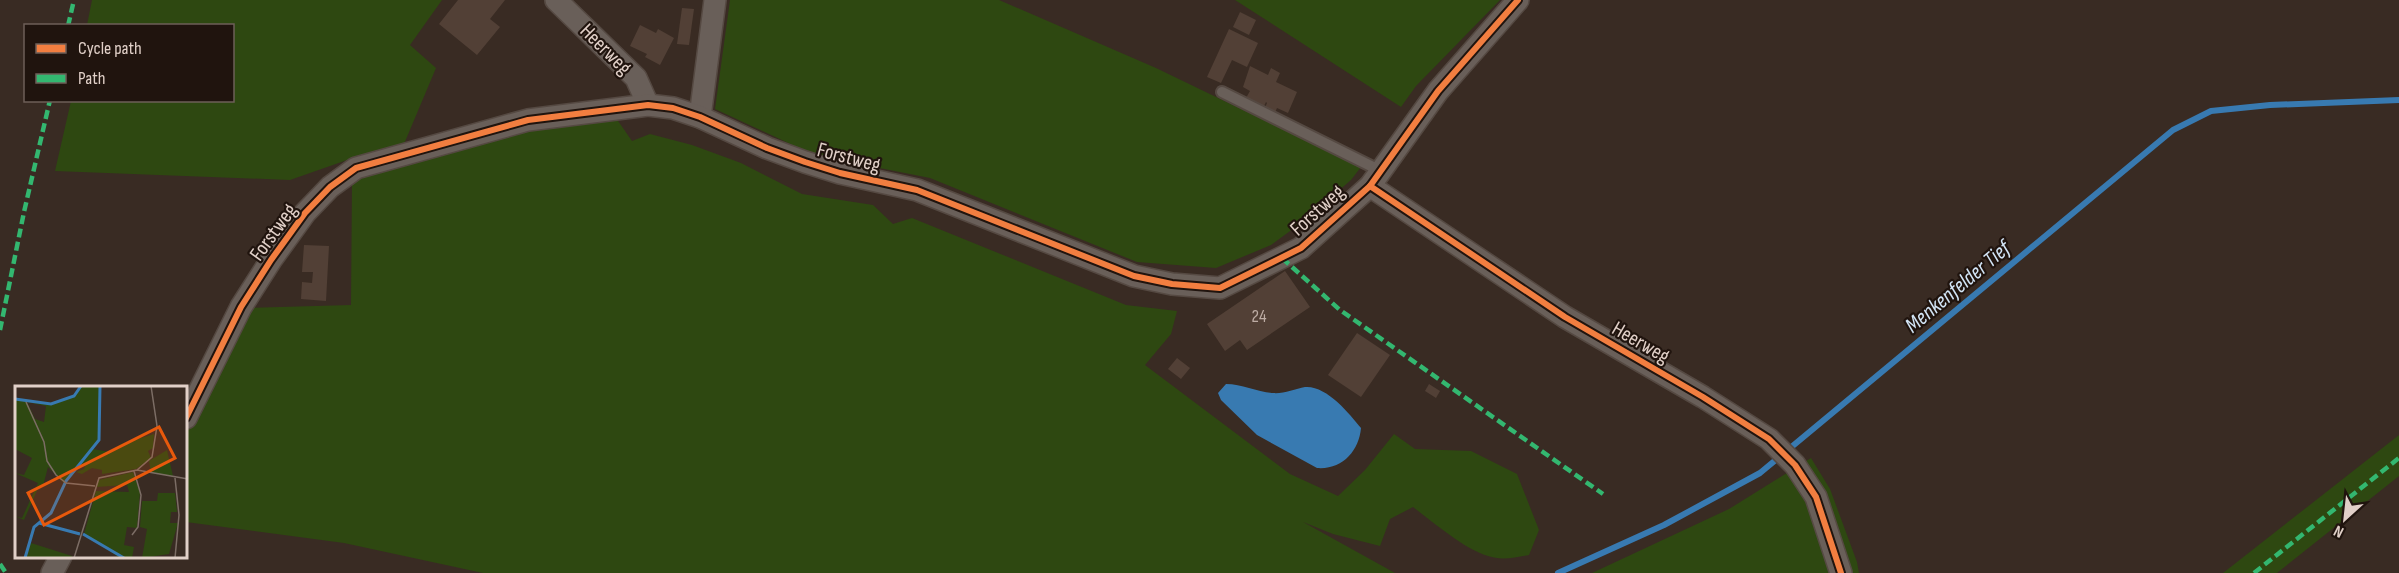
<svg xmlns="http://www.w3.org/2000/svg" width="2399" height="573" viewBox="0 0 2399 573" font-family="'Sofia Sans Condensed',sans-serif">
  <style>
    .green { fill: #2e4811 }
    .water { fill: #387ab1 }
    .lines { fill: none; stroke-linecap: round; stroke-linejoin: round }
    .stream { stroke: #387ab1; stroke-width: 6 }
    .building { fill: #524036 }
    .service-casing { stroke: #554942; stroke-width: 14 }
    .minor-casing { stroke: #554942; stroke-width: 24 }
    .service { stroke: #695f59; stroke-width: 10 }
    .minor { stroke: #695f59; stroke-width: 21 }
    .quiet { stroke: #33b770; stroke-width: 4.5; stroke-dasharray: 9 4.5; stroke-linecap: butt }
    .cycleway-casing { stroke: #20140e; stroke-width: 10 }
    .cycleway { stroke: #f27e40; stroke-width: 6 }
    .labels { text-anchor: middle; stroke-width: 4.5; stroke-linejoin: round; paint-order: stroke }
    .number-label { font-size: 18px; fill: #bdaca4 }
    .street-label { font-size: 21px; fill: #e1d0c8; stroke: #20140e }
    .water-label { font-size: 22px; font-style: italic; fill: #d3e5f6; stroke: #20140e }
    .inset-river { fill: none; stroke: #387ab1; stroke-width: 3 }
    .inset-road { fill: none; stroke: #7c6d65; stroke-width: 1.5 }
    .view { fill: #e8590c; fill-opacity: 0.15; stroke: #e8590c; stroke-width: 3 }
    .inset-edge { fill: none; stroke: #e1d0c8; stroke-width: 3 }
  </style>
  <rect width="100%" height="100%" fill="#392b23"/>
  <g class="green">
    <path d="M92,0H442L410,45L436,68L404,144L350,159L290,180L55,171L71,101L232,100V26L87,25Z"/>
    <path d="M730,0H999L1156,68L1361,167L1351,180L1301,223L1271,245L1216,268L1137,262L930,178L814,155L715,109Z"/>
    <path d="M1235,0H1500L1416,86L1401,107Z"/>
    <path d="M616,118L632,141L650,134L692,145L741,163L802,194L873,205L893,224L912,218L1126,305L1177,311L1171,334L1145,365L1290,474L1338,496L1365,470L1394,434L1415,449L1471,451L1517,474L1539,530L1529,555C1516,557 1502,561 1488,556C1464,549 1433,522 1413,507L1390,519L1380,546L1333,534L1303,522L1395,573H483L344,543L186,522V433L248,308L351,305L352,181L406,160L531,127Z"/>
    <path d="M2399,435V476L2277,573H2223Z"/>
    <path d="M1811,458L1830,489L1857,562L1859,573H1592L1729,509Z"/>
  </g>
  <path class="water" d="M1226,384C1242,384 1257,392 1273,393C1283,394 1295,389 1305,387C1326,385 1349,413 1361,428C1359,451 1342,470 1317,468L1257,435L1221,400L1218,393Z"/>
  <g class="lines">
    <path class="stream" d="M1558,573L1664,525L1760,473L2173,130L2211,111L2270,105L2399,100"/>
  </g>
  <g class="building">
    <path d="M458,0H505L490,19L500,27L477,55L439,24Z"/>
    <path d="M682,8L694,9L689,45L677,44Z"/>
    <path d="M1240,12L1256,20L1249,35L1233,27Z"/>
    <path d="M640,25L656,33L658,29L674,38L660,65L645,57L647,54L630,46Z"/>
    <path d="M1229,29L1258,43L1247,67L1232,60L1221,83L1207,77Z"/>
    <path d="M1250,66L1268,75L1271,68L1280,73L1276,82L1297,92L1288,113L1277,108L1274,115L1264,110L1267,103L1266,102L1264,106L1246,98L1250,91L1243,87Z"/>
    <path d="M304,245L329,246L326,301L301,299L302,282L312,283L313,272H302Z"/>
    <path d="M1285,271L1310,307L1247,350L1240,340L1225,351L1207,324Z"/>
    <path d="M1357,333L1390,355L1361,397L1328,375Z"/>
    <path d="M1177,358L1190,368L1181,379L1168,369Z"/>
    <path d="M1429,384L1440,391L1436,398L1425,391Z"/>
  </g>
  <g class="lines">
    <defs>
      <path id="service" d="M1222,92L1381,171"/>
      <g id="minor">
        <path d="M556,0L636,78L648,105"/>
        <path d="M700,117L715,0"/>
        <path d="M1370,186L1565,317L1703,397L1769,439L1795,465L1816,497L1841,573"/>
        <path d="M186,418L241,307L271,260L305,213L330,187L356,168L528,120L648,105L673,108L700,117L767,148L805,162L840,173L917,190L1134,276L1172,284L1220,288L1301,248L1370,186L1438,91L1518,0"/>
        <path d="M52,573L61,556"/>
      </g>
    </defs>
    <use href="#service" class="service-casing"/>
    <use href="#minor" class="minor-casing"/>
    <use href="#service" class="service"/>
    <use href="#minor" class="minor"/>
    <g class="quiet">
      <path d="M68,26L74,0"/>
      <path d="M1282,258L1340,310L1603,494"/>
      <path d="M0,330L24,212L50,100"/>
      <path d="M0,564L6,573"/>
      <path d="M2254,573L2399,458"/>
    </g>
    <defs>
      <g id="cycleway">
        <path d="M1370,186L1565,317L1703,397L1769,439L1795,465L1816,497L1841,573"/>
        <path d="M186,418L241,307L271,260L305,213L330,187L356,168L528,120L648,105L673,108L700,117L767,148L805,162L840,173L917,190L1134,276L1172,284L1220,288L1301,248L1370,186L1438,91L1518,0"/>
      </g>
    </defs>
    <use href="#cycleway" class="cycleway-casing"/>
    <use href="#cycleway" class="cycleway"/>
  </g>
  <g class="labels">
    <g class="number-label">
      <text x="1259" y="322">24</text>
    </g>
    <g class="street-label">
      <text transform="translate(606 49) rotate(45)" y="7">Heerweg</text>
      <text transform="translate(849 157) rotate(15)" y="7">Forstweg</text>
      <text transform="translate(1317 210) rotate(-42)" y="7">Forstweg</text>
      <text transform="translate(273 232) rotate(-54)" y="7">Forstweg</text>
      <text transform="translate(1641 342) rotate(30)" y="7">Heerweg</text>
    </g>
    <g class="water-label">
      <text transform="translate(1957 286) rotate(-40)" y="8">Menkenfelder Tief</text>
    </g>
  </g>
  <g transform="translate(15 386)">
    <rect width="172" height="172" fill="#392b23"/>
    <path d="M67,0H84L83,53L49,97L33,81L28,100H24L9,134L0,130L7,132L23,97L0,87L9,89L17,72L0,63V14L36,19L58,11ZM12,16L31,20L29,36L20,33ZM139,48L138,62L133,65L136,72L121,83L87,88V84L77,82L67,88L61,86L69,83L70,80L65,79L78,63L94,66L106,58ZM152,64L158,90L136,87L134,75ZM118,86L125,106L122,142L112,141L109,159L119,161L117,172H105L69,148L81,105L114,106L112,99L81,101L84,94ZM143,107H160L162,126H156L155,137H163L154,168L127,172L132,143L125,141L127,115H142ZM16,157L57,170V172H11Z" fill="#2e4811" fill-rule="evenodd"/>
    <path class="inset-river" d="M0,13L36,18L59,10L66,0M24,137L65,148M68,148L109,172M10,172L19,141L36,127L51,95L84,54L85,0"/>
    <path class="inset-road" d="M11,16L29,56L32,75L41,89L51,97L80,100M122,84L173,93M160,92L164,129L160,172M117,149L123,141L126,109L119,85M59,172L84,92L122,84L137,71L142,40L136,0"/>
    <path class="view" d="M144,41L160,72L29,139L13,107Z"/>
    <rect width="172" height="172" class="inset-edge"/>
  </g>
  <rect x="24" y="24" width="210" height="78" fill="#20140e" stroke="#6d5f58" stroke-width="1.5"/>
  <rect x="36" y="44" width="30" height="9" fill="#f27e40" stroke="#6d5f58" stroke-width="1.5"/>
  <text x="78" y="54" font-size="18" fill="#e1d0c8">Cycle path</text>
  <rect x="36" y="74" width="30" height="9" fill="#33b770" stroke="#6d5f58" stroke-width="1.5"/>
  <text x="78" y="84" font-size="18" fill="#e1d0c8">Path</text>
  <g transform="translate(2345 519) rotate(207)" stroke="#20140e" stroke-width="4.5" paint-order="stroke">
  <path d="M0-4.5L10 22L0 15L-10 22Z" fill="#e1d0c8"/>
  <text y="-9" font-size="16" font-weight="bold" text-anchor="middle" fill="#e1d0c8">N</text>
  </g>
</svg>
